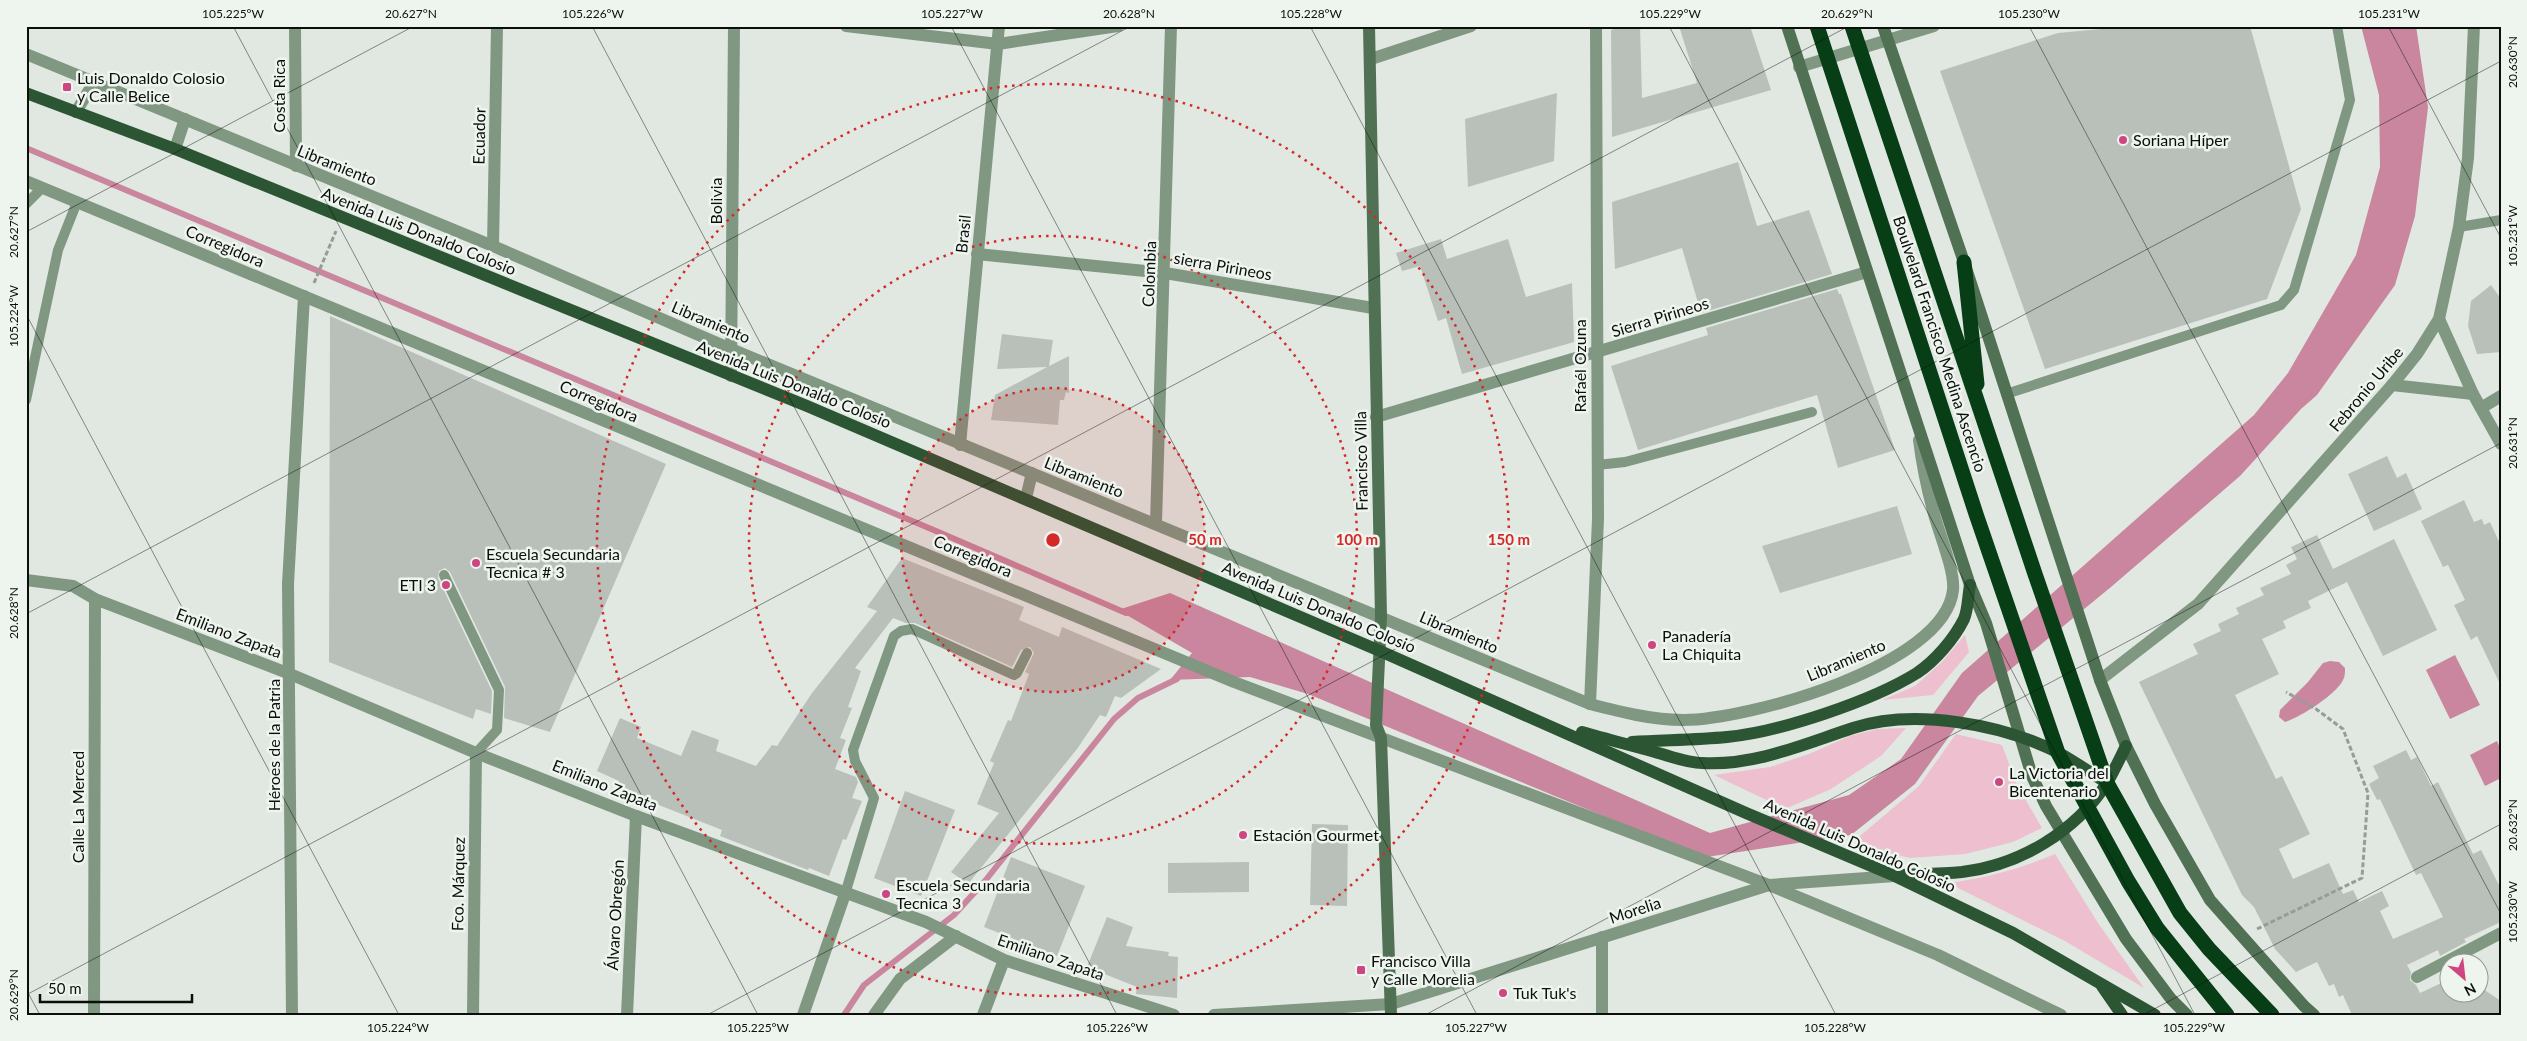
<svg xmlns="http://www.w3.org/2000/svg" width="2527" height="1041" viewBox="0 0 2527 1041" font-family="Lato,sans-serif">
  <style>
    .green { fill: #eebfce }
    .water { fill: #c9869e }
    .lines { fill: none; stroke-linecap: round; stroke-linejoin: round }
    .stream { stroke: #c9869e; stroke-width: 6 }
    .building { fill: #b9c0b9 }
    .path { stroke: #969c97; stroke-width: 3; stroke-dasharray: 5 2.5; stroke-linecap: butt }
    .lane { stroke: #809782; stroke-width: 10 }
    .street { stroke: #809782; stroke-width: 12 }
    .secondary { stroke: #507153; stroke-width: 12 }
    .primary { stroke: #2c5533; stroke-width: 12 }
    .highway { stroke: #073e16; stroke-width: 15 }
    .ticks { fill: none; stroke: #0c0e0c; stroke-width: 1; stroke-opacity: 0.45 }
    .ring { fill: none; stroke: #d62828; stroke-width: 2.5; stroke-dasharray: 2.5 5 }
    .poi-dot { fill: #ce4581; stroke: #edf5ee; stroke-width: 2 }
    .labels { text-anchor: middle; stroke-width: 5; stroke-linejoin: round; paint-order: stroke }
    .poi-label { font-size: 16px; fill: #0c0e0c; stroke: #edf5ee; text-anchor: start }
    .street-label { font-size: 16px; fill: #0c0e0c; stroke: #edf5ee }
    .centre { fill: #d62828; stroke: #edf5ee; stroke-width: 2.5 }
    .ring-label { font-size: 15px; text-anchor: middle; font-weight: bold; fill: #d62828; stroke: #edf5ee; stroke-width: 5; stroke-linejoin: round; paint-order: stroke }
    .neatline { fill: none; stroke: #0c0e0c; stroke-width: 2 }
    .ticks-label { font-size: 12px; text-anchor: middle; fill: #0c0e0c }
  </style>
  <rect width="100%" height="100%" fill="#e0e8e1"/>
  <g class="green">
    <path d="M1965,635L1969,652L1933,695L1882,700L1915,686L1942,662Z"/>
    <path d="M1906,728L1881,756L1831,789L1785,809L1714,775L1770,767L1809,754L1850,736L1878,729Z"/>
    <path d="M1956,734L2002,745L2016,783L2042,828L2013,842L1965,854L1910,858L1885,852L1854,841L1919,786Z"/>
    <path d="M2055,854L2098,923L2144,988L2065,941L1948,883C1986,878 2019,869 2055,854Z"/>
  </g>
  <g class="water">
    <path d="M2361,26H2416L2428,107L2415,216L2395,285L2317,395L2301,409L2240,476L2111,587L1978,696L1915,784L1851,835L1700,858L1642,832L1308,694L1250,677L1170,680L1192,653L1118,610L1170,593L1710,833L1849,795L1901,759L1962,673L2254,415L2288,373L2356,255L2380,167L2379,95Z"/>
    <path d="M2455,655L2480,705L2450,719L2426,670Z"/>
    <path d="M2330,661L2339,662L2345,668C2345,672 2345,677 2343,680C2337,694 2299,718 2285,722L2279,717L2280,710L2308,682L2323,663Z"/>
    <path d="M2497,741L2501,750V778L2485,786L2470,755Z"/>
  </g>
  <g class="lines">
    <g class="stream">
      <path d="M26,148L936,531L1126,613"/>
      <path d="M844,1015L864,985L954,915L985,881L1114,719L1138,698L1177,679"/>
    </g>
  </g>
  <g class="building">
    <path d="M1625,26H1640L1642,98L1697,83L1679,26H1750L1771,90L1612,137L1611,30Z"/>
    <path d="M2133,26H2250L2301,209L2267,299L2045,369L1940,71L2058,33Z"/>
    <path d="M1557,93L1554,161L1468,187L1465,119Z"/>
    <path d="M1738,162L1757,226L1809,210L1832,274L1701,313L1682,248L1615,269L1612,202Z"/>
    <path d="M1441,239L1447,259L1508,239L1526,297L1572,283L1574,342L1462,374L1446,318L1438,321L1420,266L1402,271L1396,253Z"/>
    <path d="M2491,285L2501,299V352L2477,354L2468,326L2471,301Z"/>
    <path d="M1837,289L1839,294H1841L1895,450L1838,468L1817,395L1638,450L1611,366L1708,335L1706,328Z"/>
    <path d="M330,316L666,464L550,732L504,718L505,687L450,572L445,568L439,571L438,578L492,691L491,714L476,709L473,719L329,662Z"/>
    <path d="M1002,334L1053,340L1049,366L1069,356V393L1066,392L1064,400H1060L1058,425L991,420L995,395L1047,367L997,369Z"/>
    <path d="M2387,456L2397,478L2406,473L2422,509L2374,531L2348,474Z"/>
    <path d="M2464,500L2474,522L2482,519L2484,525L2490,522L2501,546V686L2477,636L2471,640L2454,605L2465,600L2448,565L2443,567L2421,521Z"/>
    <path d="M1897,506L1912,554L1780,593L1762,546Z"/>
    <path d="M2317,535L2333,569L2394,539L2437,630L2383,656L2347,582L2308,601L2311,608L2283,621L2286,628L2262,639L2279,674L2235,695L2276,779L2282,776L2310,834L2279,849L2293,879L2329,863L2343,894L2353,890L2359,902L2382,891L2389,906L2380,911L2393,939L2443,917L2421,873L2416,875L2380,799L2377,800L2369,784L2379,778L2373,766L2406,750L2411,760L2417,757L2431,786L2438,782L2473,854L2481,850L2501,889V922L2464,939L2466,942L2440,956L2438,950L2407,965L2411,972L2410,980L2416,985L2420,993L2450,979V994H2480V987L2501,1001V1015H2352L2343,995L2339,997L2334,984L2329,986L2317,962L2296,972L2275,949L2254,907L2242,895L2139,682L2198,654L2193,644L2221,631L2218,624L2239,614L2236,608L2264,595L2260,588L2291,574L2286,565L2297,559L2291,547Z"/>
    <path d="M902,558L1024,607L1019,620L1059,637L1062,627L1161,669L1121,698L1115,696L1106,717L1100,715L1077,749L968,884L951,872L999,813L977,804L994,763L990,761L1008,720L1011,721L1029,674L1025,672L1034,653L1030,647L1021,650L1012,667L915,623H906L893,618L855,668L861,671L848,707L852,708L840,738L846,740L835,769L856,777L858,782L852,798L862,801L846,840L843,839L829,876L809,868L808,870L720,836L722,830L616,788L619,781L597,771L620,718L641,727L637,738L681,756L692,730L719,740L716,751L756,766L772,745L777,746L812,693L877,611L867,607Z"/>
    <path d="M905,791L955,810L921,896L874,878Z"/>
    <path d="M1312,824L1348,825L1347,906L1310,905Z"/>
    <path d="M1011,857L1085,886L1057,956L984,927Z"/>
    <path d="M1249,862V892L1168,893V863Z"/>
    <path d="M1107,917L1133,927L1126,946L1169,952L1168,956L1178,957L1177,998L1136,994L1137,987L1087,967Z"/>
  </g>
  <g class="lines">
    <g class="path">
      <path d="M314,283L336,231"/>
      <path d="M2257,929L2362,878L2368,793L2343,729L2316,709L2286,692"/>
    </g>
    <g class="lane">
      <path d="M26,204L42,188"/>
      <path d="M2459,227L2501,220"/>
      <path d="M2006,394L2281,305L2294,290L2350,100L2337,26"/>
      <path d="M26,400L58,250L77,202"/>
      <path d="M1597,465L1625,462L1812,412"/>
      <path d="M444,575L499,690L497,730L476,753"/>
      <path d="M845,894L874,798L855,761L853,750L894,636L901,631L912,629L1014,675L1017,673L1027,653"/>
    </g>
    <g class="street">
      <path d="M295,26L296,166"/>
      <path d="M846,26L998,44L1118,26"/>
      <path d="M26,54L493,246L731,349L1590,704C1621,712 1652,720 1683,720C1747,720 1945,666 1953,590C1955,571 1939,533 1934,514C1927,489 1922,464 1919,440"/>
      <path d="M1371,59L1471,26"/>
      <path d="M1799,67L1934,26"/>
      <path d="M76,112L94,82"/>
      <path d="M175,149L185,119"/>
      <path d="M26,181L1234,682L1769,885L1938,955L2061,1015"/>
      <path d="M493,246L497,26"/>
      <path d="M977,254L1165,273L1373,308"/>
      <path d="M2439,319L2473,394L2501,444"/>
      <path d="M731,376L734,26"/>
      <path d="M2392,385L2473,394"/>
      <path d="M2481,408L2501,396"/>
      <path d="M1376,417L1867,272"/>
      <path d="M960,445L999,26"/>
      <path d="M1026,498L1032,473"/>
      <path d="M1156,523L1171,26"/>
      <path d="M26,580L73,586L95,599L290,674L476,753L636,816L926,922L1004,960L1174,1015"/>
      <path d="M2100,680L2198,604L2392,385L2417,354L2439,319L2459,227L2468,158L2474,26"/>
      <path d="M1590,704L1598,519L1596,26"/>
      <path d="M1602,937V1015"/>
      <path d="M2417,977L2501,933"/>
      <path d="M94,1015L95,599"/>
      <path d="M292,1015L288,584L304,296"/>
      <path d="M473,1015L476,753"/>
      <path d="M627,1015L636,816"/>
      <path d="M803,1015L845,894"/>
      <path d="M874,1015L900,979L956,936"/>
      <path d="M983,1015L1004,960"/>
      <path d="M1214,1015L1391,1004L1769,885L1895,876"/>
    </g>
    <g class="secondary">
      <path d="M1369,26L1381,617L1376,725L1381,738L1391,1015"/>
      <path d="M1787,26L1970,585L1986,623L2032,776L2046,806L2126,939L2171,999L2187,1015"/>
      <path d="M1883,26L1964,262L2100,680L2126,746L2155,804L2210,900L2304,1006L2314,1015"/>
    </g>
    <g class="primary">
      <path d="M26,93L175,149L807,406L1380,651L1746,813L1895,876L2013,933L2155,1015"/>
      <path d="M1582,732C1606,739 1630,745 1655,752C1670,756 1687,763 1702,763C1755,766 1804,744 1853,728C1914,708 2002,724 2059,753C2075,762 2091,773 2107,783"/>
      <path d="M1632,742C1664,740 1696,740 1727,737C1780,732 1872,701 1917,673C1935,661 1954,639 1964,619C1968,610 1968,596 1970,585"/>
      <path d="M1897,875C1919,874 1941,874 1962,872C2020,865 2075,832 2107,783C2114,771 2120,758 2126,746"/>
      <path d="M2102,986L2122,1015"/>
    </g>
    <g class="highway">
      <path d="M1817,26L1976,514L2058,753L2128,881L2157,928L2227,1015"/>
      <path d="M1852,26L2035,574L2107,783L2180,913L2209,949L2272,1015"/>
      <path d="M1964,262L1977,384"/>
    </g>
  </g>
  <path class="ticks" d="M233,26L758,1015M592,26L1117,1015M951,26L1477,1015M1310,26L1836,1015M1669,26L2195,1015M2029,26L2501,914M2388,26L2501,238M26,232L414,26M26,314L399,1015M26,614L1131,26M26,989L40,1015M26,995L1849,26M707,1015L2501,61M1425,1015L2501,443M2143,1015L2501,824"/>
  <circle cx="1053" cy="540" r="152" fill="#d62828" fill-opacity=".12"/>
  <g class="ring">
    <circle cx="1053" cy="540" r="152"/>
    <circle cx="1053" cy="540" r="304"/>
    <circle cx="1053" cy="540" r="456"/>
  </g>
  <g class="poi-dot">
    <rect x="62" y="82" width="10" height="10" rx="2.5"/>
    <circle cx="2123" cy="140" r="5"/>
    <circle cx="476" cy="563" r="5"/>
    <circle cx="446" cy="585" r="5"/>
    <circle cx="1652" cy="645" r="5"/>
    <circle cx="1999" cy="782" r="5"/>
    <circle cx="1243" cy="835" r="5"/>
    <circle cx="886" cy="894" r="5"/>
    <rect x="1356" y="965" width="10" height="10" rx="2.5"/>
    <circle cx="1503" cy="993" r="5"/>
  </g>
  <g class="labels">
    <g class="poi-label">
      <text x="77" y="84">Luis Donaldo Colosio<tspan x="77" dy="18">y Calle Belice</tspan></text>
      <text x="2133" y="146">Soriana Híper</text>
      <text x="486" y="560">Escuela Secundaria<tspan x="486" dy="18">Tecnica # 3</tspan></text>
      <text x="436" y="591" text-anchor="end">ETI 3</text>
      <text x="1662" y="642">Panadería<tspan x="1662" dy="18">La Chiquita</tspan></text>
      <text x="2009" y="779">La Victoria del<tspan x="2009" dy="18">Bicentenario</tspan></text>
      <text x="1253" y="841">Estación Gourmet</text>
      <text x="896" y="891">Escuela Secundaria<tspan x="896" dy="18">Tecnica 3</tspan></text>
      <text x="1371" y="967">Francisco Villa<tspan x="1371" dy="18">y Calle Morelia</tspan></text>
      <text x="1513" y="999">Tuk Tuk's</text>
    </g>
    <g class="street-label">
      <text transform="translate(279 96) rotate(-90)" y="6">Costa Rica</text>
      <text transform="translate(479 136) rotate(-89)" y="6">Ecuador</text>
      <text transform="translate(337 165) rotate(22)" y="6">Libramiento</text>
      <text transform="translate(716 201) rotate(-90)" y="6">Bolivia</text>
      <text transform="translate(419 231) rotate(22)" y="6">Avenida Luis Donaldo Colosio</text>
      <text transform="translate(963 234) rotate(-84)" y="6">Brasil</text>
      <text transform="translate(225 246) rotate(23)" y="6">Corregidora</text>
      <text transform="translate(1223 266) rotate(10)" y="6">sierra Pirineos</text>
      <text transform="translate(1149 274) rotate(-88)" y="6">Colombia</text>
      <text transform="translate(1660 317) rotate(-17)" y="6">Sierra Pirineos</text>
      <text transform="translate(711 322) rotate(23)" y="6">Libramiento</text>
      <text transform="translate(1940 344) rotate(72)" y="6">Boulvelard Francisco Medina Ascencio</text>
      <text transform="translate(1580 366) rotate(-90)" y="6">Rafaél Ozuna</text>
      <text transform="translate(794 384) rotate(22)" y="6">Avenida Luis Donaldo Colosio</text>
      <text transform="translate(2366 389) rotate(-50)" y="6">Febronio Uribe</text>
      <text transform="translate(599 401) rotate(23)" y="6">Corregidora</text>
      <text transform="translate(1361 461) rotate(-91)" y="6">Francisco Villa</text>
      <text transform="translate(1084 477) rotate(22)" y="6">Libramiento</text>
      <text transform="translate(973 556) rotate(23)" y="6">Corregidora</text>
      <text transform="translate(1319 607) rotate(23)" y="6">Avenida Luis Donaldo Colosio</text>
      <text transform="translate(1459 632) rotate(23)" y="6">Libramiento</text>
      <text transform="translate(229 633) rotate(21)" y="6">Emiliano Zapata</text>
      <text transform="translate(1846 660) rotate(-23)" y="6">Libramiento</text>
      <text transform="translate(274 745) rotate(-90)" y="6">Héroes de la Patria</text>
      <text transform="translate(605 785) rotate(22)" y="6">Emiliano Zapata</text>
      <text transform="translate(78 807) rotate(-90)" y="6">Calle La Merced</text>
      <text transform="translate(1860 845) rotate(24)" y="6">Avenida Luis Donaldo Colosio</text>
      <text transform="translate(458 884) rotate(-89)" y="6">Fco. Márquez</text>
      <text transform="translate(1635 910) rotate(-18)" y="6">Morelia</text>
      <text transform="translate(615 915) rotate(-87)" y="6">Álvaro Obregón</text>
      <text transform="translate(1051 957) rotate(19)" y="6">Emiliano Zapata</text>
    </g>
  </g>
  <circle cx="1053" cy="540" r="8" class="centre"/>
  <g class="ring-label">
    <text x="1205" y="545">50 m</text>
    <text x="1357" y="545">100 m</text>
    <text x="1509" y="545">150 m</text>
  </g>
  <rect width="2527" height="1041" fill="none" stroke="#edf5ee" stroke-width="55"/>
  <g transform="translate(2464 978) rotate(152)"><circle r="24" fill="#edf5ee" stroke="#939994"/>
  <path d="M0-4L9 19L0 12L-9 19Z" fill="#ce4581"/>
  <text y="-8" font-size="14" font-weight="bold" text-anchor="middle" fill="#0c0e0c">N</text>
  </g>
  <path d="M40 994v8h152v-8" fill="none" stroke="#0c0e0c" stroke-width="2.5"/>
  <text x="48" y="994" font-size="15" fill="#0c0e0c" stroke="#edf5ee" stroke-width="4" paint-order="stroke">50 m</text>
  <rect x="28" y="28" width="2472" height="986" class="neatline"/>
  <g class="ticks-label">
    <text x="233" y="18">105.225°W</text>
    <text x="411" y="18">20.627°N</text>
    <text x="593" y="18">105.226°W</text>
    <text x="952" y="18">105.227°W</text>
    <text x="1129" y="18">20.628°N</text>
    <text x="1311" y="18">105.228°W</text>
    <text x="1670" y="18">105.229°W</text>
    <text x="1847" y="18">20.629°N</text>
    <text x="2029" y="18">105.230°W</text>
    <text x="2389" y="18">105.231°W</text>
    <text transform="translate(2513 62) rotate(-90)" y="4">20.630°N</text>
    <text transform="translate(14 232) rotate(-90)" y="4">20.627°N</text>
    <text transform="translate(2513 236) rotate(-90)" y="4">105.231°W</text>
    <text transform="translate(14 316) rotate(-90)" y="4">105.224°W</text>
    <text transform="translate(2513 443) rotate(-90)" y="4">20.631°N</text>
    <text transform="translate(14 613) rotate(-90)" y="4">20.628°N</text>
    <text transform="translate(2513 825) rotate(-90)" y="4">20.632°N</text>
    <text transform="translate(2513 912) rotate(-90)" y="4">105.230°W</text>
    <text transform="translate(14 995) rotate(-90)" y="4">20.629°N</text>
    <text x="398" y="1032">105.224°W</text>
    <text x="758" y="1032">105.225°W</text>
    <text x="1117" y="1032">105.226°W</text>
    <text x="1476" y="1032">105.227°W</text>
    <text x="1835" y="1032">105.228°W</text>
    <text x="2194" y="1032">105.229°W</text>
  </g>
</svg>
